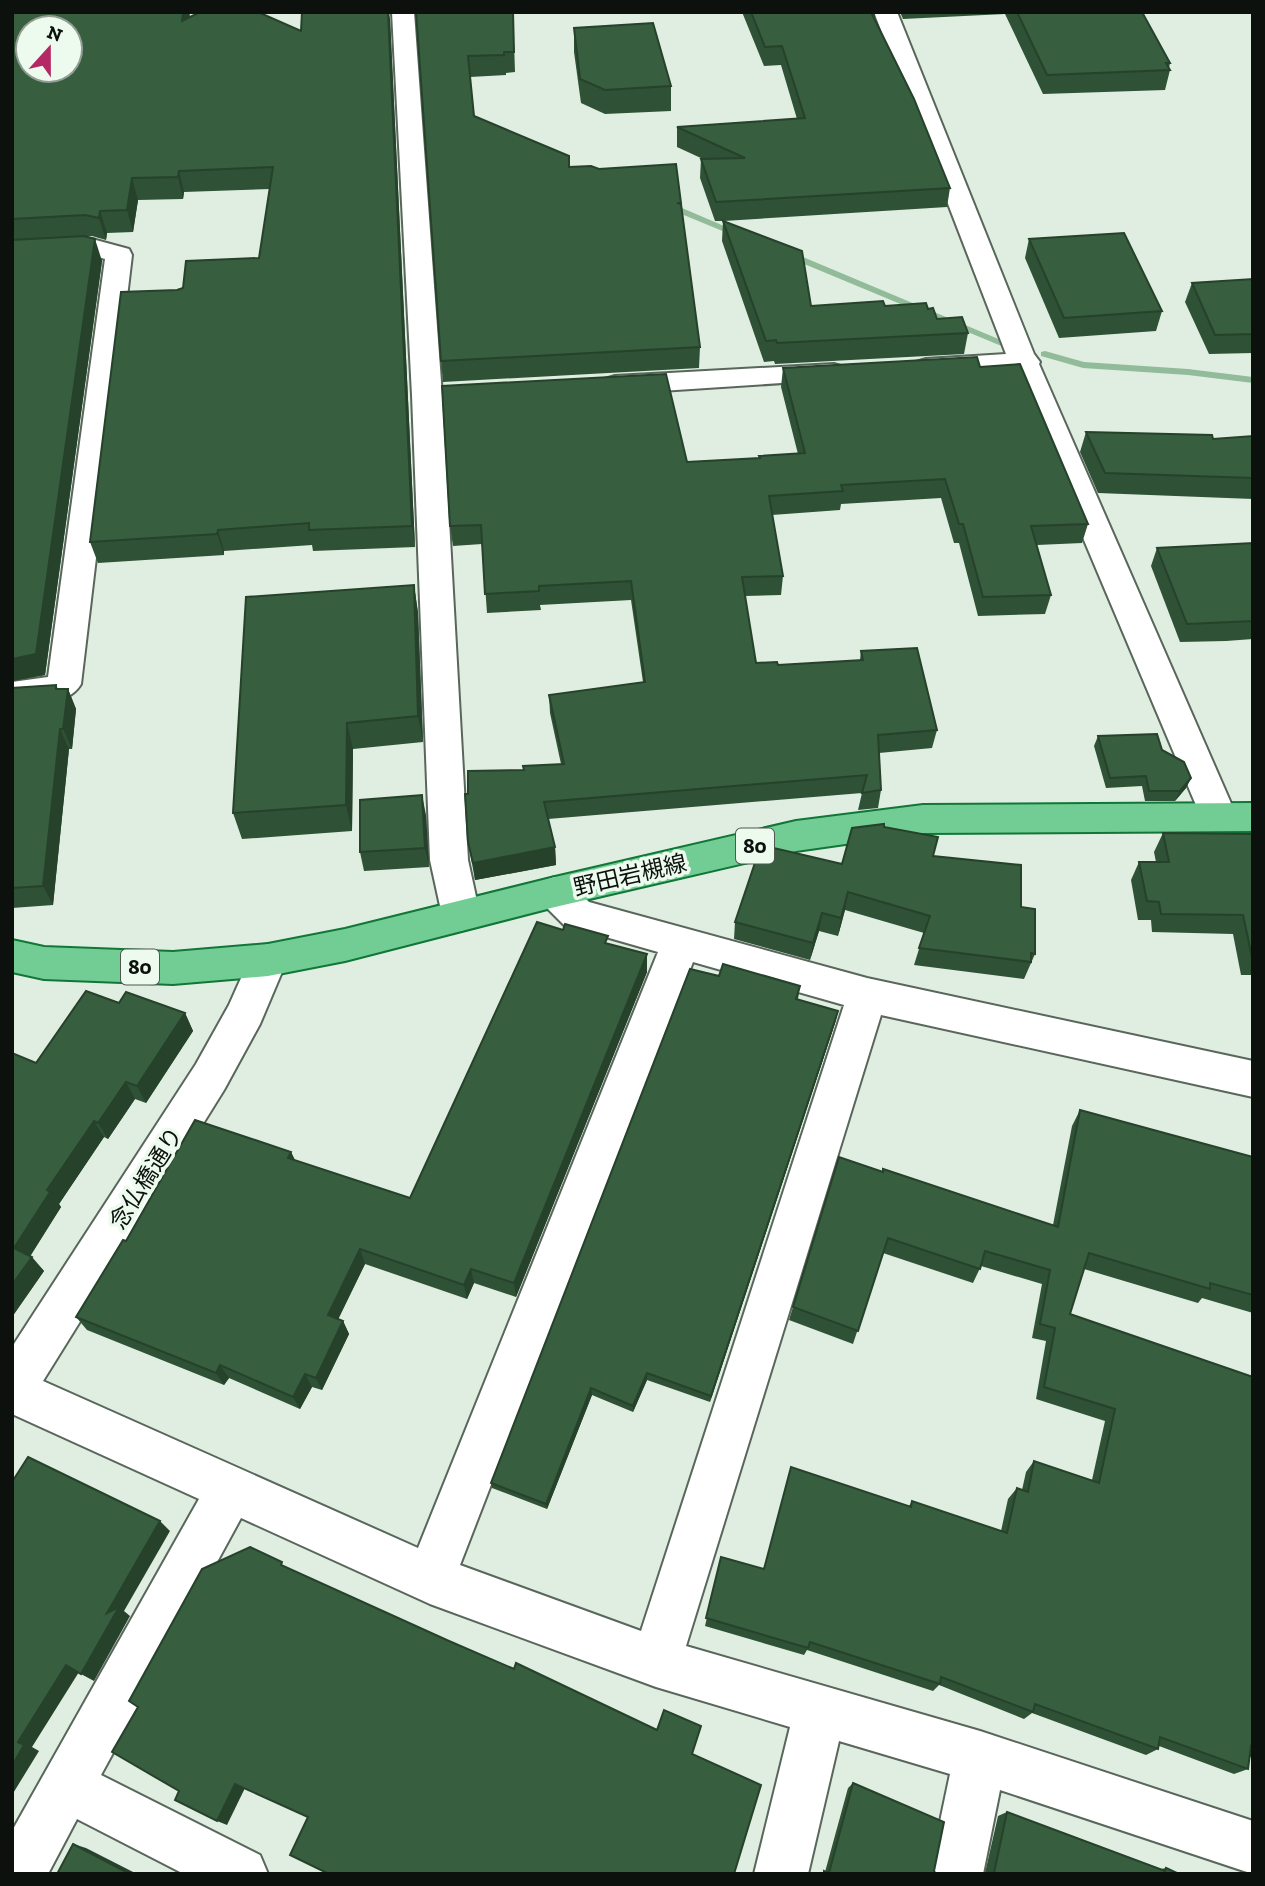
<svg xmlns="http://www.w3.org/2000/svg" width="1265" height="1886" viewBox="0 0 1265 1886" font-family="'Zilla Slab','Noto Sans JP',serif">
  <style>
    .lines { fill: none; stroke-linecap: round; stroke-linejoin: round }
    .stream { fill: #92bc99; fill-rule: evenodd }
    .minor-casing { stroke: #59665b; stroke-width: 4 }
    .major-casing { stroke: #117637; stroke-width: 4 }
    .minor { fill: #fff; fill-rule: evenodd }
    .major { fill: #71cd94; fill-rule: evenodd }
    .wall { fill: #2f5135 }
    .shaded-wall { fill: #26422b }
    .building { fill: #375e3e; stroke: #26422b; stroke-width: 2; fill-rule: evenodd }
    .labels { text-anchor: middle; stroke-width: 7; stroke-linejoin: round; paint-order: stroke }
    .shield { fill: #ecfbee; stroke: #4f5750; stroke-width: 2 }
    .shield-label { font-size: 21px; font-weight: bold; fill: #0c110d }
    .street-label { font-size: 23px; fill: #0c110d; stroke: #ecfbee }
  </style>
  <rect width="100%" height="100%" fill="#dfeee1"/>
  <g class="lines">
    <g class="stream">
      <path d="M662,202H668L745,235L737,237L662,206Z"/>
      <path d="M785,252H791L1008,343L1003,346L999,345L785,256Z"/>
      <path d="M1045,351L1084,362L1188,369L1253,377V383L1188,375L1083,368L1041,356V352Z"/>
    </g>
    <defs>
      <g id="minor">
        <path d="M392,12H414L442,395L468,860L480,915L474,926L461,931L448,926L442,915L430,860L412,395Z"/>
        <path d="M874,12H897L1034,354L1040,362L1039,364L1237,817L1232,827L1219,831L1206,827L1201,817L1013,372L926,377L916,374L912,368L916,362L926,359L1006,354Z"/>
        <path d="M92,239L129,249L132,255L81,684C69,705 34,706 12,708V682L48,677L105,259L91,255L12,259V243Z"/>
        <path d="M834,364L844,367L848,373L844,379L615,394L605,391L600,385L605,379L615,376Z"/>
        <path d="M555,877L568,881L589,902L867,978L1253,1061V1097L881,1015L686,1646L980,1731L1253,1821V1874L1000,1790L983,1874H929L950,1774L839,1741L808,1874H754L790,1727L656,1687L430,1604L241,1518L101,1775L260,1855L268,1874H184L77,1819L48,1874H12V1831L199,1499L12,1414V1347L196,1064L229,1005L254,949L268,944L282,949L287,960L260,1024L224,1090L43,1381L418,1548L658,952L564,925L542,903L536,892L542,881ZM693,962L844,1005L641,1631L460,1565Z"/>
      </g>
      <path id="major" d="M1253,803V831L923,833L796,851L555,907L345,961L268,976L173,984L44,979L12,972V940L44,947L173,952L268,944L345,929L555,877L796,821L923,805Z"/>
    </defs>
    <use href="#minor" class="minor-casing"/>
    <use href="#major" class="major-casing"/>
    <use href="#minor" class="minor"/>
    <use href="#major" class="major"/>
  </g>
  <g class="wall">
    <path d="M12,12H189L190,17L301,31L390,19L415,547L313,551L312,545L224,551V555L98,563L90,542L177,290L259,258L270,189L184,192L183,199L138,200L133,232L107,233L106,240L92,236L86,237L102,261L45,675L12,681Z"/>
    <path d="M416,12H513L515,72L506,73V75L470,77L474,116L569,167L599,169L676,164L700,347L699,368L443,382L441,361Z"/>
    <path d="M742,12H875V19L950,188L947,207L724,221L811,306H885L928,309L937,319L968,333L964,354L775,364L774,361L764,362L722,241L723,221H715L700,178L701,159H703L677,147V127L797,119L781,65L764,66Z"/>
    <path d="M900,12H1142L1170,63L1169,68L1170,70L1165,90L1043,94L1005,14L903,19Z"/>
    <path d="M574,28L671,86V111L605,114L581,103L574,52Z"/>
    <path d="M1029,239L1162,311L1156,331L1059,338L1025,258Z"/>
    <path d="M1253,279V353L1209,354L1185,302L1192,283Z"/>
    <path d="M980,367L1088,524L1082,543L1037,545L1051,595L1045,614L978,616L959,543H954L941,498L841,504L840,510L772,515L783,576L781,595L745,596L756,663L778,665L860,660L861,651L937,730L932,748L879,753L881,790L878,808L858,810L862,793L548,819L555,847L556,865L475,880L468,842V794L524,770L561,764L550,713L549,695L643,682L631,600L540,605L541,610L487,613L482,544L453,546L450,526L687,462L759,458L798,454L781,387L783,368Z"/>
    <path d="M1086,432L1213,439L1253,436V499L1098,493L1080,452Z"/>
    <path d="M1253,543V639L1226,641L1180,642L1151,566L1157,548Z"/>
    <path d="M414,585L418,613L423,742L353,749L352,831L242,839L233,813Z"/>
    <path d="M56,685L58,689H68L76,709L72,749H69L53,905L12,908V688Z"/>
    <path d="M1098,736L1162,750L1191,778L1186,788L1175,801H1145L1142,786L1106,788L1094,746Z"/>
    <path d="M426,815L429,867L364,871L360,852Z"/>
    <path d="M884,827L1021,907L1035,954L1024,979L914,965L924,933L845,910L838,936L819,931L810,960L734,939L735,922L842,864Z"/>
    <path d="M1163,833L1253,834V975H1241L1233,934L1152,932L1151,920H1138L1131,880L1139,862H1156L1154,852Z"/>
    <path d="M608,944L647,972L516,1297L474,1283L467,1299L365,1264L338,1319L343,1321L349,1334L322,1390L312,1387L300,1409L229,1378L224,1385L87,1330L76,1317L126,1241L291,1152L295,1160L410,1198Z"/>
    <path d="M719,976L800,986L798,999L836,1020L710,1402L647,1380L633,1412L592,1395L547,1509L492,1488L491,1483Z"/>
    <path d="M119,1003L185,1013L193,1031L146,1103L135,1099L108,1139L104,1137L59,1204L61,1207L30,1256L44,1271L12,1317L36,1063Z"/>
    <path d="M1080,1110L1253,1157V1313L1202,1298L1198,1303L1084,1269L1070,1314L1253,1377V1758L1250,1757L1248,1769L1234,1774L1159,1746L1158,1749L1146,1755L1032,1713L1024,1719L939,1685L933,1691L807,1650L804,1655L705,1626L721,1557L764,1569L909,1506L912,1501L1001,1531L1008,1499L1017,1488L1022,1490L1026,1472L1034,1461L1092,1480L1105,1421L1036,1399L1046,1341L1032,1338L1042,1284L981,1266L973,1283L883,1253L853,1344L789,1320L793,1307L883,1172L1053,1225L1072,1126Z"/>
    <path d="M853,1783L934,1871L936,1874H820L825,1872L848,1788Z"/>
    <path d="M1007,1812L1161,1869L1166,1868L1179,1874L985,1873L998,1816Z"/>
  </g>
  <g class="shaded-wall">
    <path d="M183,12H189L190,18L182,21Z"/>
    <path d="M388,12H389L390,19L415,547L412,526Z"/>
    <path d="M179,171L184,192L183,199L178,177Z"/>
    <path d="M132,178L138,200L133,232L127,210Z"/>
    <path d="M100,211L107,233L106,240L99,218Z"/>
    <path d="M95,239L102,261L45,675L12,681V659Z"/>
    <path d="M218,530L224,551V555L217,534Z"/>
    <path d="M414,585L418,613L423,742L418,716Z"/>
    <path d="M68,689L76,709L72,749L63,729Z"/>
    <path d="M347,723L353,749L352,831L346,805Z"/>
    <path d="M60,729L69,749L53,905L43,886Z"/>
    <path d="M1191,778L1186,788L1175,801L1180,791Z"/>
    <path d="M422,795L426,815L429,867L425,848Z"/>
    <path d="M555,847L556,865L475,880L473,863Z"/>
    <path d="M848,892L845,910L838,936L841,918Z"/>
    <path d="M822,913L819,931L810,960L813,943Z"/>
    <path d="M647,954V972L516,1297L514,1283Z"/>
    <path d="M838,1011L836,1020L710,1402L711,1396Z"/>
    <path d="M185,1013L193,1031L146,1103L137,1086Z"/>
    <path d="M126,1082L135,1099L108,1139L98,1123Z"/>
    <path d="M94,1121L104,1137L59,1204L61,1207L26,1263L14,1248L47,1190Z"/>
    <path d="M291,1152L298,1167L288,1158Z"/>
    <path d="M360,1249L365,1264L334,1328L328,1315Z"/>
    <path d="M32,1257L44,1271L12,1317V1285Z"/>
    <path d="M471,1269L474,1283L467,1299L464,1285Z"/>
    <path d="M343,1321L349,1334L322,1390L316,1378Z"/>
    <path d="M220,1365L229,1378L224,1385L216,1373Z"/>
    <path d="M647,1373V1380L633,1412V1406Z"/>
    <path d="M305,1374L312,1387L300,1409L293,1397Z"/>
    <path d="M591,1388L592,1395L547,1509L546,1504Z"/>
    <path d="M160,1521L170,1531L124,1611L130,1616L94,1681L81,1674L107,1613Z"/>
    <path d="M66,1665L79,1672L32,1747L39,1751L12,1795V1766L18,1742Z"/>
    <path d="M235,1784L245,1788L227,1825L217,1821Z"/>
    <path d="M73,1844L86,1848L137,1874H130Z"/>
  </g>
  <g class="building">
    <path d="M12,12H183L182,21L200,12H258L301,31L302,12H388L412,526L309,530V523L218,530L217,534L90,542L121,292L177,290L183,288L186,261L259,258L273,167L179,171L178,177L132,178L127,210L100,211L99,218L85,215L12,219ZM28,28H70V70H28Z"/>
    <path d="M416,12H513L514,52H504V55L468,56L474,116L569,156V167L591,166L599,169L676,164L681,203H677L681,204L700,347L441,361Z"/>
    <path d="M751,12H871L914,99L950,188L716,202L701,159L745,158L677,127L805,118L782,46L765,47Z"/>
    <path d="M1017,12H1142L1170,63H1166L1170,70L1047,75Z"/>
    <path d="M653,23L671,86L605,90L580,79L574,28Z"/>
    <path d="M723,221L802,251L811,306L883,301L885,306L926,303L928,309L933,308L937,319L962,317L968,333L777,343L776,340L766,341Z"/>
    <path d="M1124,233L1162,311L1064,318L1029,239Z"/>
    <path d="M84,236L95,239L36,654L12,659V240Z"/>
    <path d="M1253,279V334L1215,335L1192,283Z"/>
    <path d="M977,357L980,367L1020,364L1088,524L1031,526L1051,595L983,597L963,524H959L945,479L841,485L843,491L769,496L783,576L742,577L756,663L777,662L778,665L863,660L861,651L917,648L937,730L878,735L881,790L862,793L867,775L544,802L555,847L473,863L468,842L465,794H468V771L524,770L523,766L564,764L549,695L645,682L631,581L539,586V591L485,594L481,525L450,526L442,386L666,374L687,462L760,458L759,456L805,453L783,368Z"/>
    <path d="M1086,432L1212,435L1213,439L1253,436V478L1105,473Z"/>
    <path d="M1253,543V621L1187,624L1157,548Z"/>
    <path d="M414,585L418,716L347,723L346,805L233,813L246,597Z"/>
    <path d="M56,685V689H68L63,729H60L43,886L12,888V688Z"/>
    <path d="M1157,734L1162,750L1184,762L1191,778L1180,791H1149L1146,776L1110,778L1098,736Z"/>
    <path d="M422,795L425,848L360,852V800Z"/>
    <path d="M884,824V827L938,837L933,856L1021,865V907L1035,909V954L1031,953V962L919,948L930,916L848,892L841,918L822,913L813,943L735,922L761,845L842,864L852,828Z"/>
    <path d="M1163,833L1253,834V957H1252L1243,915L1161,914L1159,902L1147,901L1139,862H1169Z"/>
    <path d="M537,922L563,930L565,924L608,936L605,943L647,954L514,1283L471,1269L464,1285L360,1249L328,1315L343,1321L316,1378L305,1374L293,1397L220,1365L216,1373L76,1317L123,1240L126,1241L195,1120L291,1152L288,1158L410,1198Z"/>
    <path d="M723,964L800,986L796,999L838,1011L711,1396L647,1373L633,1406L591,1388L546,1504L491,1483L690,969L719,976Z"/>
    <path d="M86,991L119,1003L126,992L185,1013L137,1086L126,1082L98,1123L94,1121L47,1190L50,1192L14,1248L32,1257L12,1285V1053L36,1063Z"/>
    <path d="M1080,1110L1253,1157V1295L1210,1283V1289L1089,1253L1070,1314L1253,1377V1747L1251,1746L1248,1769L1160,1737L1158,1749L1035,1704L1033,1712L941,1677L940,1684L810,1642L808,1648L706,1618L721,1557L764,1569L791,1467L911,1507L912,1501L1007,1533L1017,1488L1028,1492L1034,1461L1099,1483L1115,1409L1044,1387L1055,1328L1040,1324L1050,1270L985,1251L980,1269L888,1238L858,1331L793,1307L839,1157L883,1172V1169L1058,1227Z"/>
    <path d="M28,1457L160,1521L107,1613L119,1607L81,1674L66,1665L18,1742L24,1745L12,1766V1482Z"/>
    <path d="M250,1547L282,1562L281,1565L449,1641L514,1669L516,1663L657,1730L664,1710L701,1726L692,1754L761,1785L734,1874H329L290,1855L308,1817L235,1784L217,1821L175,1800L179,1791L112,1752L138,1707L129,1701L202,1569Z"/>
    <path d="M853,1783L944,1822L934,1871L936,1874H824V1871L829,1873Z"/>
    <path d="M1007,1812L1165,1871L1166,1868L1179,1874H944L994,1873Z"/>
    <path d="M73,1844L130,1874H57Z"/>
  </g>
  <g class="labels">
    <g class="shield">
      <rect x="736" y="828.5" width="38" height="35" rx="5"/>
      <rect x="121" y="949.5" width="38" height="35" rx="5"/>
    </g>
    <g class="shield-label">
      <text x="755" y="853">80</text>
      <text x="140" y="974">80</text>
    </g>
    <g class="street-label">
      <text transform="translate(630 875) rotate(-13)" y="8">野田岩槻線</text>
      <text transform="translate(146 1178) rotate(-58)" y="8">念仏橋通り</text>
    </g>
  </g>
  <rect width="1265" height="1886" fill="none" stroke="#0c110d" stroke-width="28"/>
  <g transform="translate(49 49) rotate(21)"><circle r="33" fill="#ecfbee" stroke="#929d94" stroke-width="2"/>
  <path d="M0-5L12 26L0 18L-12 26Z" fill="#b32865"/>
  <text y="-10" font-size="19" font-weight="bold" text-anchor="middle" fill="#0c110d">N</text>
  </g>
</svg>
